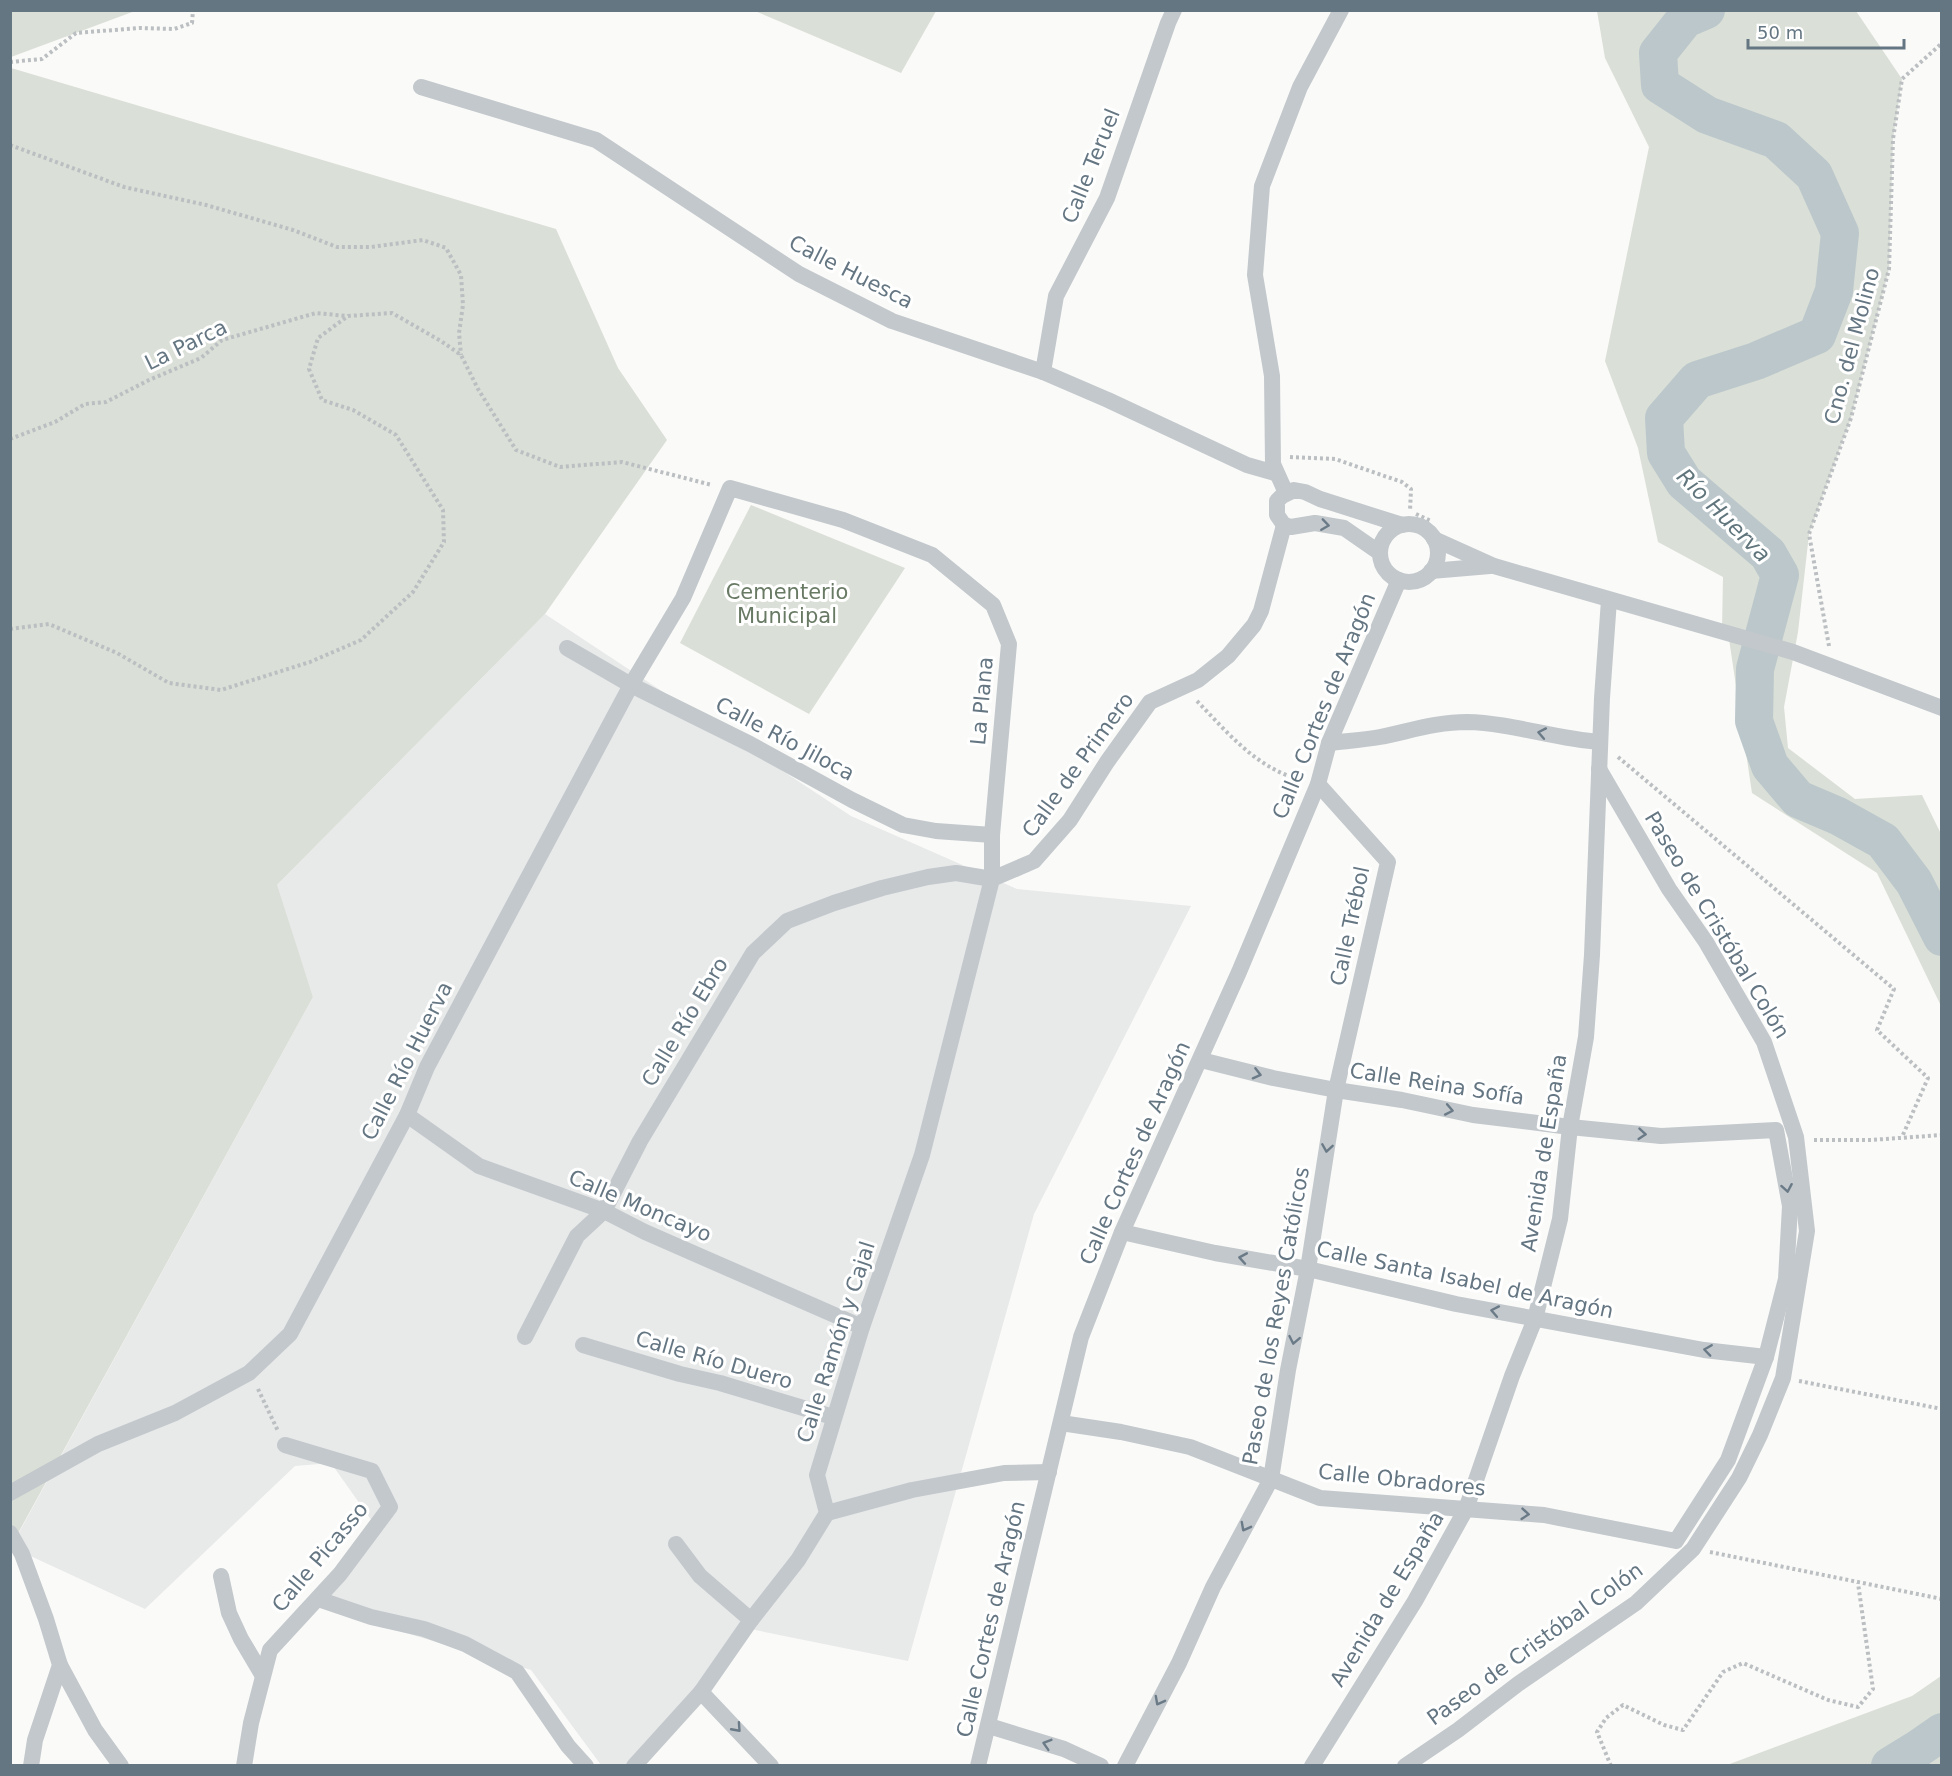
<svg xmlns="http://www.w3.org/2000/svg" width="1952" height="1776" viewBox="0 0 1952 1776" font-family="'DejaVu Sans',sans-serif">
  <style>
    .built { fill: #e8e9e9 }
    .green { fill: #dadfd7 }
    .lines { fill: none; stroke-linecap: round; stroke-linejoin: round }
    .river { stroke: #bbc7cb; stroke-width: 38 }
    .path { stroke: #bbbfc2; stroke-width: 4; stroke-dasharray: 3 3; stroke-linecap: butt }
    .street { stroke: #c3c8cc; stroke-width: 16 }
    .oneway { stroke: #6a7a87 }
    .labels { text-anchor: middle; stroke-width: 6; stroke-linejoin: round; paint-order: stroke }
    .street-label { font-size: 21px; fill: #657683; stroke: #fff }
    .park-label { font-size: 21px; fill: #687a64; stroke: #fff }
    .water-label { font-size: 22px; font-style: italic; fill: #60757c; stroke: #fff }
  </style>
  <rect width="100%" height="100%" fill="#fafaf8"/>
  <path class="built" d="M545,614L851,816L1017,889L1191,906L1034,1214L908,1661L745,1628L633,1765H601L531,1670L318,1607L372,1521L331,1463L295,1466L145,1609L11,1547L313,997L276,886Z"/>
  <g class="green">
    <path d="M11,10H135V11L11,57Z"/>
    <path d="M755,11H936L901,73Z"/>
    <path d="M1597,11H1856L1902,79L1893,139L1889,269L1851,418L1809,534L1798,632L1784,707L1788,748L1855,799L1922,795L1941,834V1006L1877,873L1752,793L1729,639L1722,630L1723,577L1658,542L1638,448L1605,361L1649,147L1605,58Z"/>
    <path d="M11,68L556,229L618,368L667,440L545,614L277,885L313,997L11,1546Z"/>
    <path d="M751,505L905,568L809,714L680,643Z"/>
    <path d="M1941,1676V1765H1727L1912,1696Z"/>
  </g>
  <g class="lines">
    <g class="river">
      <path d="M1706,10L1685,19L1658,53L1660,85L1707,115L1776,140L1814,175L1840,233L1834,291L1817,335L1756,361L1697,380L1664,418L1666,453L1684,482L1768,554L1780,575L1755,669L1754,721L1770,766L1798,799L1838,816L1883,841L1914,882L1942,937"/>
      <path d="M1890,1766L1916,1750L1942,1732"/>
    </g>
    <g class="path">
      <path d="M10,62L42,59L76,33L139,28L174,29L192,23L193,10"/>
      <path d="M10,145L124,187L206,205L293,230L337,247H371L423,240L446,248L461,275L463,305L459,333L461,355"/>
      <path d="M10,439L55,422L85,404L106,402L149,380L201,358L222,340L316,313L347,316"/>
      <path d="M1290,457L1335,459L1402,482L1411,489L1410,511"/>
      <path d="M1416,514L1431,521"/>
      <path d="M10,629L49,624L117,653L169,683L221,690L310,662L361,640L413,592L444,542L443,510L396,435L353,410L322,400L309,369L318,338L348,316L392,313L441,341L461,355L478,389L516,450L560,467L622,462L712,485"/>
      <path d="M1829,646L1809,534L1851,418L1889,269L1893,139L1902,79L1942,43"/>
      <path d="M1197,701C1228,733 1256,768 1301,780"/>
      <path d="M1618,757L1894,989L1877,1030L1928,1078L1902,1137"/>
      <path d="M1814,1140H1871L1942,1135"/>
      <path d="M1799,1381L1942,1409"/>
      <path d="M258,1389L278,1431"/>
      <path d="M1710,1552L1942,1599"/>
      <path d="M1611,1766L1597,1732L1606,1718L1623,1705L1664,1725L1683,1730L1723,1672L1743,1663L1828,1700L1858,1707L1873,1689L1858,1583"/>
    </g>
    <g class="street">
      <path d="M421,87L596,140L799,274L892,321L1043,372L1108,400L1247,465L1275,473"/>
      <path d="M1043,372L1056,296L1107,198L1168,23L1174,10"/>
      <path d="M1286,493L1273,464L1272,376L1255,275L1262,186L1300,87L1341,10"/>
      <circle cx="1409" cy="553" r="29"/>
      <path d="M1434,539L1494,566L1793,652L1942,708"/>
      <path d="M1380,553L1344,528L1315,523L1291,527L1284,525L1277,515V501L1282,496L1294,490L1305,492L1320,499L1402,525"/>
      <path d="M1431,571L1490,566"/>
      <path d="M567,648L631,685L750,744L852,800L903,825L936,831L992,835"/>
      <path d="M1329,743C1346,741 1364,740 1380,737C1410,731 1437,722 1467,722C1512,723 1555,739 1600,742"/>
      <path d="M992,879L1034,861L1070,820L1107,762L1150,702L1198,680L1228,656L1254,625L1261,611L1284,525"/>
      <path d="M407,1115L479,1166L604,1211L645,1232L862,1327"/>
      <path d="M1122,1232L1215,1253L1308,1269L1456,1304L1704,1350L1766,1357"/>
      <path d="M525,1337L577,1236L604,1211L640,1141L753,953L787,921L834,903L882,888L928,877L956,873L992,879"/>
      <path d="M583,1345L680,1374L720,1383L833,1417"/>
      <path d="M1061,1423L1121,1432L1190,1447L1320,1498L1544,1515L1676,1541L1728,1460L1766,1357L1786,1279L1790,1206L1776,1130L1661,1136L1570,1127L1473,1115L1402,1100L1336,1090L1273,1078L1201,1060"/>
      <path d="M10,1493L98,1444L175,1413L249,1373L290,1334L407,1115L427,1067L631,685L683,598L730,488L843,520L932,555L993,605L1009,644L992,835V879L922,1155L862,1327L817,1475L827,1513L798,1560L751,1620L701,1692L634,1766"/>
      <path d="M827,1513L912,1490L1004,1473L1049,1472"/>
      <path d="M10,1533L22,1554L46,1619L60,1665L35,1740L31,1766"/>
      <path d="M676,1544L700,1576L751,1620"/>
      <path d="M221,1576L229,1613L241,1639L263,1676"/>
      <path d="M318,1599L371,1617L424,1629L465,1644L517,1672L568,1746L586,1766"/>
      <path d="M60,1665L95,1730L121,1766"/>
      <path d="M701,1692L771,1766"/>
      <path d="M989,1726L1064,1749L1101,1766"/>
      <path d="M244,1766L251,1723L270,1650L340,1574L390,1507L372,1471L285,1445"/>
      <path d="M978,1766L1081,1337L1122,1232L1239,972L1318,784L1329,743L1399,580"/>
      <path d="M1125,1766L1179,1663L1213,1587L1271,1479L1288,1370L1308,1269L1336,1090L1388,862L1318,784"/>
      <path d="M1312,1766L1415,1601L1466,1509L1512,1376L1535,1319L1560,1219L1570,1127L1586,1037L1592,955L1602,698L1609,600"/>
      <path d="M1405,1766L1458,1730L1518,1684L1636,1603L1693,1549L1739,1478L1760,1435L1783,1378L1807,1231L1796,1137L1764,1042L1706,942L1669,889L1599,769"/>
    </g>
  </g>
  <defs><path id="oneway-chevron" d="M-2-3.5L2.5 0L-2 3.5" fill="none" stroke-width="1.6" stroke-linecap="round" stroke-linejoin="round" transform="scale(1.5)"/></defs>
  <g class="oneway">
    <use href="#oneway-chevron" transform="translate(1325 525) rotate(8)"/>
    <use href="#oneway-chevron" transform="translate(1542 733) rotate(-169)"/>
    <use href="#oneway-chevron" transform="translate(1257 1074) rotate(14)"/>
    <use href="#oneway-chevron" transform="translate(1449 1110) rotate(11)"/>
    <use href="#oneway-chevron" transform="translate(1642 1134) rotate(5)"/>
    <use href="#oneway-chevron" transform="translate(1327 1148) rotate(99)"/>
    <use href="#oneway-chevron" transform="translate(1787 1188) rotate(80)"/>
    <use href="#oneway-chevron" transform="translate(1243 1258) rotate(-170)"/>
    <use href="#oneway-chevron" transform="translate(1495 1311) rotate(-169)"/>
    <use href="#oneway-chevron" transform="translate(1294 1340) rotate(101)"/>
    <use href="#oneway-chevron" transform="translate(1708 1350) rotate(-172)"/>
    <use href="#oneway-chevron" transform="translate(1525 1514) rotate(5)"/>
    <use href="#oneway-chevron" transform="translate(1245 1527) rotate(118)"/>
    <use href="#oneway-chevron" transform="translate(1159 1701) rotate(118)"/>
    <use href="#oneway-chevron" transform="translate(737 1728) rotate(48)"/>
    <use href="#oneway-chevron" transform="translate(1047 1744) rotate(-163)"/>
  </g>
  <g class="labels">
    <g class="street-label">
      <text transform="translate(1091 166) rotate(-68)" y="7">Calle Teruel</text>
      <text transform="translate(851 272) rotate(27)" y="7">Calle Huesca</text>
      <text transform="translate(186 345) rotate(-26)" y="7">La Parca</text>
      <text transform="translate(1852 346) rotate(-75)" y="7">Cno. del Molino</text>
      <text transform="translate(982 701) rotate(-85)" y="7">La Plana</text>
      <text transform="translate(1324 706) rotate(-68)" y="7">Calle Cortes de Aragón</text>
      <text transform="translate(785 739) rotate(28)" y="7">Calle Río Jiloca</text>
      <text transform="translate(1078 765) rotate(-54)" y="7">Calle de Primero</text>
      <text transform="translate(1717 925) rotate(59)" y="7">Paseo de Cristóbal Colón</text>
      <text transform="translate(1350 926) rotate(-78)" y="7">Calle Trébol</text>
      <text transform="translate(685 1022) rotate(-59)" y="7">Calle Río Ebro</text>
      <text transform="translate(407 1061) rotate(-63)" y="7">Calle Río Huerva</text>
      <text transform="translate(1437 1084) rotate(9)" y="7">Calle Reina Sofía</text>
      <text transform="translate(1135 1153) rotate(-66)" y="7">Calle Cortes de Aragón</text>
      <text transform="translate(1544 1153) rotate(-81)" y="7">Avenida de España</text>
      <text transform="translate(640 1206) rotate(23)" y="7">Calle Moncayo</text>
      <text transform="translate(1465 1280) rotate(12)" y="7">Calle Santa Isabel de Aragón</text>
      <text transform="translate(1276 1316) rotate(-80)" y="7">Paseo de los Reyes Católicos</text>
      <text transform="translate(836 1342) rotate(-72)" y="7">Calle Ramón y Cajal</text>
      <text transform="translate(714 1360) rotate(16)" y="7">Calle Río Duero</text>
      <text transform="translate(1402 1480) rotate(6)" y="7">Calle Obradores</text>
      <text transform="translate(320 1557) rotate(-50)" y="7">Calle Picasso</text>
      <text transform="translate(1387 1599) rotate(-59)" y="7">Avenida de España</text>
      <text transform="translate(991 1619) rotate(-77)" y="7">Calle Cortes de Aragón</text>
      <text transform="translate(1535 1644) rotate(-36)" y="7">Paseo de Cristóbal Colón</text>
    </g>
    <g class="park-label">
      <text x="787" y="599">Cementerio<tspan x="787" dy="24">Municipal</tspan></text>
    </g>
    <g class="water-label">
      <text transform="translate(1724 515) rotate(45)" y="8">Río Huerva</text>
    </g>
  </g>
  <rect width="1952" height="1776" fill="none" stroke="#657683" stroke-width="24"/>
  <path d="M1748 39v9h156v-9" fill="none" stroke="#657683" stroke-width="3"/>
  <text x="1757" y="39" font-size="18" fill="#657683" stroke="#ffffff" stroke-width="4.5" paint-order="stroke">50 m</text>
</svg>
